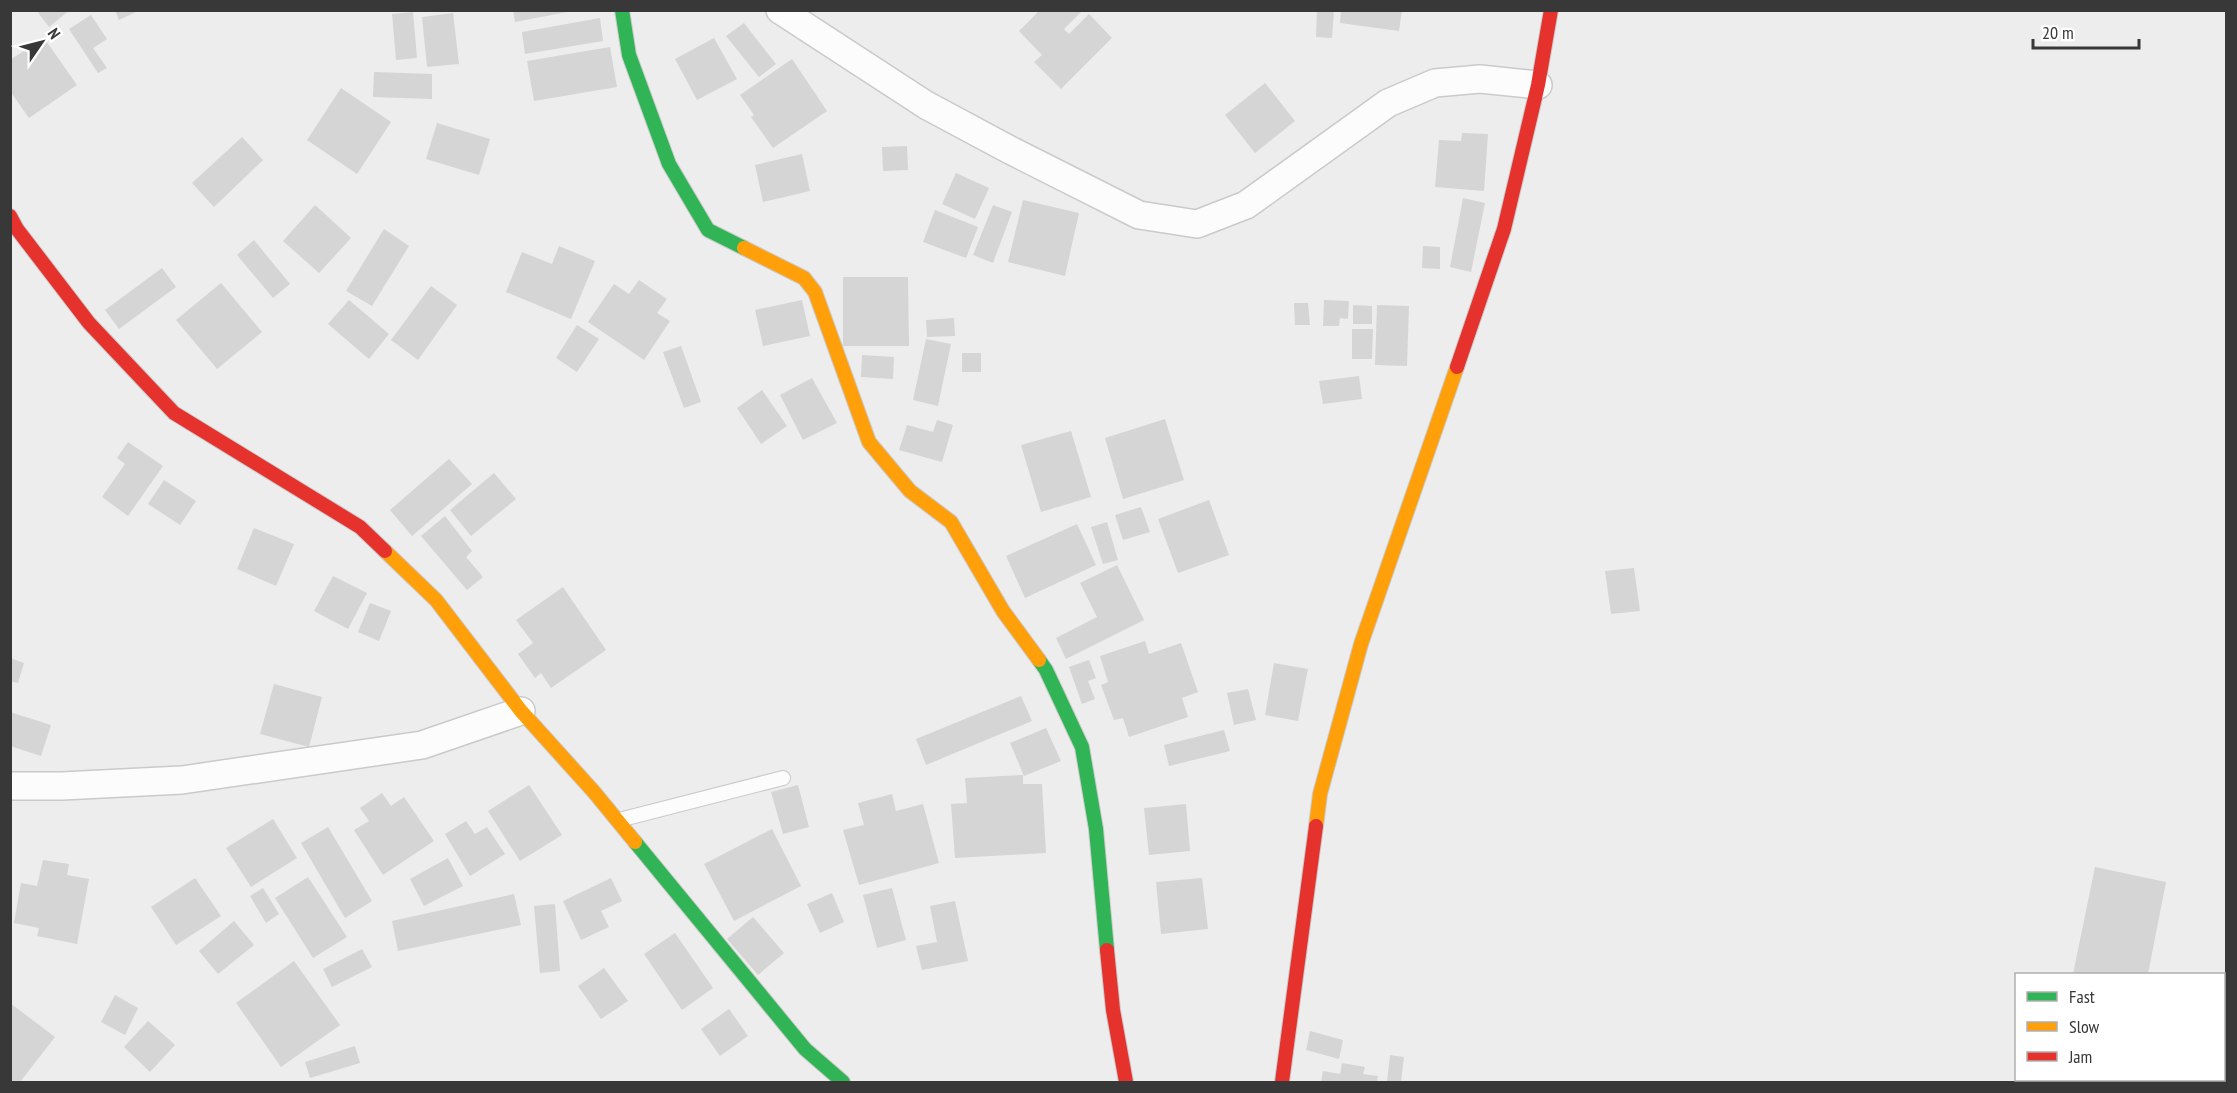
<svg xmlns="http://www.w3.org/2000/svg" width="2237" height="1093" viewBox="0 0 2237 1093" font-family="'PT Sans Narrow',sans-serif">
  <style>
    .building { fill: #d5d5d5 }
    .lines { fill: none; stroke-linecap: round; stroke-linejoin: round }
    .lane-casing { stroke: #cacaca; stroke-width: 16 }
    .street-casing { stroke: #cacaca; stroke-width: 30 }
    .fast-casing { stroke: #cacaca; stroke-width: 16 }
    .slow-casing { stroke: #cacaca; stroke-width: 16 }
    .jam-casing { stroke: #cacaca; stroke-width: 16 }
    .lane { stroke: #fcfcfc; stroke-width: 14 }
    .street { stroke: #fcfcfc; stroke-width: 27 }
    .fast { stroke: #30b455; stroke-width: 14 }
    .slow { stroke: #ff9f0a; stroke-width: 14 }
    .jam { stroke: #e5322d; stroke-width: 14 }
  </style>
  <rect width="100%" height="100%" fill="#ededed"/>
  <g class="building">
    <path d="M36,10H70L49,27Z"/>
    <path d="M115,10H140L119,20Z"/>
    <path d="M513,10H567V12L515,22Z"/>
    <path d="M1040,10H1083L1064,29L1069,34L1089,14L1112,38L1061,89L1034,62L1042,55L1019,31Z"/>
    <path d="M1317,10H1334L1332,38L1316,37Z"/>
    <path d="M1341,10H1402L1399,31L1340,23Z"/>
    <path d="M413,12L417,58L396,60L392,14Z"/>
    <path d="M453,13L459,64L427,67L422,17Z"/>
    <path d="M91,15L107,39L93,48L107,68L98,73L69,29Z"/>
    <path d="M600,18L603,41L525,54L522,32Z"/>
    <path d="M744,23L776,64L759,77L726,36Z"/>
    <path d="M44,38L77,85L29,118L10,91V60Z"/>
    <path d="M714,38L737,79L697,100L675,59Z"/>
    <path d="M610,47L617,87L534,101L527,61Z"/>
    <path d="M792,59L827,111L773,148L751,117L754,115L740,95Z"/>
    <path d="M374,72L432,74V99L373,97Z"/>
    <path d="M1265,83L1295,121L1255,153L1225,115Z"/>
    <path d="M341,88L391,122L357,174L307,140Z"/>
    <path d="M437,123L490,139L479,175L426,159Z"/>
    <path d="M1462,133L1488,134L1484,191L1435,187L1439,140L1461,141Z"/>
    <path d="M242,137L263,160L214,207L192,183Z"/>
    <path d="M907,146L908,170L883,171L882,147Z"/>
    <path d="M802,154L810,191L763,202L755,165Z"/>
    <path d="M956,173L989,188L975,219L942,204Z"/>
    <path d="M1463,198L1485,203L1471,272L1450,267Z"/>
    <path d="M1023,200L1079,213L1065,276L1008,262Z"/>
    <path d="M315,205L351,238L319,273L283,241Z"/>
    <path d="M993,205L1012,212L993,263L973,255Z"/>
    <path d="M935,210L978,227L966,258L923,242Z"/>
    <path d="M384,229L409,246L372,306L346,291Z"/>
    <path d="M254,240L290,284L273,298L237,255Z"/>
    <path d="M559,246L595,261L571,319L506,292L522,252L552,264Z"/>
    <path d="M1423,246L1440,247V269L1422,268Z"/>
    <path d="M162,268L176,287L119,329L105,310Z"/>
    <path d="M843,277H908L909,346H843Z"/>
    <path d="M639,280L667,299L657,313L670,321L644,360L588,322L614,284L629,294Z"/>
    <path d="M221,283L262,332L217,369L176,320Z"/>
    <path d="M431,286L457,305L418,360L391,340Z"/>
    <path d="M349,300L389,334L369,359L328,324Z"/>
    <path d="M802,300L810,336L763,346L755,310Z"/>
    <path d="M1324,300L1349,301L1348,319L1340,318L1339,326H1323Z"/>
    <path d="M1294,303H1308L1310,325H1295Z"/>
    <path d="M1353,305L1372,306V324H1353Z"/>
    <path d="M1377,305L1409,306L1407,366L1375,365Z"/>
    <path d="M954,318L955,336L927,337L926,320Z"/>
    <path d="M577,325L599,339L577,372L556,358Z"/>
    <path d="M1352,329H1373L1372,359H1352Z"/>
    <path d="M926,339L951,344L938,406L913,400Z"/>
    <path d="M681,346L701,402L684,408L663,352Z"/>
    <rect x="962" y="353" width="19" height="19"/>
    <path d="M862,355L894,357L893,379L861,377Z"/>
    <path d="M1359,376L1362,399L1323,404L1319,381Z"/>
    <path d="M812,378L837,423L803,440L780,395Z"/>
    <path d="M762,390L787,426L761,444L737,408Z"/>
    <path d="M1165,419L1184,480L1123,499L1105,438Z"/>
    <path d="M937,420L953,425L942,462L899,450L907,425L933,432Z"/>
    <path d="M1071,431L1091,497L1041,512L1021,445Z"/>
    <path d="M128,442L163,466L128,516L102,497L125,464L117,458Z"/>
    <path d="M449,459L472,484L412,536L390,510Z"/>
    <path d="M494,473L516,499L471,536L450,510Z"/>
    <path d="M164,480L196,501L180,525L148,504Z"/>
    <path d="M1209,500L1229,555L1178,573L1158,519Z"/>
    <path d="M1141,507L1150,532L1123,540L1115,515Z"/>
    <path d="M445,516L472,551L466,557L483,577L467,590L421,536Z"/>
    <path d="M1107,522L1118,560L1103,564L1091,527Z"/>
    <path d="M1077,524L1096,565L1025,598L1006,556Z"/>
    <path d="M254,528L294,544L276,586L237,569Z"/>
    <path d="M1117,565L1144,620L1066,659L1056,638L1097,617L1080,583Z"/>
    <path d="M1634,568L1640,611L1611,614L1605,571Z"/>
    <path d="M333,576L367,593L348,629L314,611Z"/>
    <path d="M563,587L606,650L551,688L541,673L535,678L518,654L533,643L516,620Z"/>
    <path d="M370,603L391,611L379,641L358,632Z"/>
    <path d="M1145,641L1149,654L1181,643L1198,692L1182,698L1188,717L1129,737L1123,718L1114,720L1101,685L1108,682L1100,656Z"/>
    <path d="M10,658L24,663L18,683L10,681Z"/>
    <path d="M1089,660L1096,678L1088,681L1095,699L1082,704L1069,667Z"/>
    <path d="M1274,663L1308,669L1298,721L1265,715Z"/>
    <path d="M274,684L322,697L309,747L260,734Z"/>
    <path d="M1248,689L1256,720L1234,725L1227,693Z"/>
    <path d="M1021,696L1032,721L926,765L916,739Z"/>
    <path d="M10,712L51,725L41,756L10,746Z"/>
    <path d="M1046,728L1061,761L1024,776L1010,743Z"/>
    <path d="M1224,730L1230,751L1169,766L1164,745Z"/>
    <path d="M1023,775V784H1042L1046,853L955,858L951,804L967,803L965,778Z"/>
    <path d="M529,785L562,835L520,861L488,811Z"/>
    <path d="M798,785L809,827L783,834L771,792Z"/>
    <path d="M382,793L391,806L404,797L434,841L383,875L354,830L369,821L360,808Z"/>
    <path d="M892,794L896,811L923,804L939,863L859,885L843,830L864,825L858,803Z"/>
    <path d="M1186,804L1190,851L1149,855L1144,808Z"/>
    <path d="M273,819L297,858L251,887L226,848Z"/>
    <path d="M466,821L475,834L487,827L505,854L470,876L445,834Z"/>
    <path d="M328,827L372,901L345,918L301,843Z"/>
    <path d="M772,829L801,886L734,921L704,864Z"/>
    <path d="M448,858L463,886L424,906L410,879Z"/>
    <path d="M43,860L69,864L67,875L89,879L77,944L37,936L39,928L14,923L21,883L37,886Z"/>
    <path d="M2095,867L2166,882L2148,974H2073Z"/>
    <path d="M308,877L347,937L313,958L275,898Z"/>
    <path d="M195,878L221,916L176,945L151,907Z"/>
    <path d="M611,878L622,901L601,911L609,927L581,940L563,901Z"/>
    <path d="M1202,878L1208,929L1161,934L1156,882Z"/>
    <path d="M263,888L279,914L266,923L250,896Z"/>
    <path d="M892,888L906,940L877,948L863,895Z"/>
    <path d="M832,893L844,922L820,933L807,904Z"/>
    <path d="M514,894L521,925L398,951L392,921Z"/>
    <path d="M955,901L968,961L922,970L916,946L937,942L930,906Z"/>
    <path d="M555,904L560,971L540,973L534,906Z"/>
    <path d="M753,917L784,953L758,975L727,939Z"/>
    <path d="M234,921L254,945L218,974L199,951Z"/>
    <path d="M675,933L713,988L682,1010L644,954Z"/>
    <path d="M362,949L372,967L332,987L323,969Z"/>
    <path d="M294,961L340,1025L281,1067L236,1003Z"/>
    <path d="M604,968L628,1001L601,1019L578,986Z"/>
    <rect x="2224" y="991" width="2" height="83"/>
    <path d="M115,995L138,1008L125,1035L101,1022Z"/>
    <path d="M10,1003L55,1037L20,1082H10Z"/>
    <path d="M729,1009L748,1036L720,1056L701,1029Z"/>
    <path d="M148,1021L175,1045L150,1072L124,1047Z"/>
    <path d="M1310,1031L1343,1040L1339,1059L1306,1050Z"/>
    <path d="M355,1046L360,1063L310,1078L305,1062Z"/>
    <path d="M1390,1055L1404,1057L1401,1082H1387Z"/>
    <path d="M1342,1063L1365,1067L1363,1074L1378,1076L1377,1082H1321L1323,1071L1340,1074Z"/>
  </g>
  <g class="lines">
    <defs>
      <path id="lane" d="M619,820L783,778"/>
      <g id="street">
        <path d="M780,10L926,105L1012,151L1139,215L1197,224L1246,205L1388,103L1435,83L1480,79L1538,85"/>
        <path d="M10,786H62L182,780L422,745L521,711"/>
      </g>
      <g id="fast">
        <path d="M622,10L629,55L669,164L708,230L744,248"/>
        <path d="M1039,660L1046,670L1082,747L1096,829L1107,950"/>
        <path d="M635,842L805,1049L843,1082"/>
      </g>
      <g id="slow">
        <path d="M744,248L804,278L815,292L869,442L910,491L951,522L1003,611L1039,660"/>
        <path d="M385,551L436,600L521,711L594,792L635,842"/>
        <path d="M1316,826L1320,794L1361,644L1457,367"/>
      </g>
      <g id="jam">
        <path d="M10,216L17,229L89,323L174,413L360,527L385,551"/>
        <path d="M1457,367L1504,229L1538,85L1551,10"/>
        <path d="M1107,950L1113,1010L1126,1082"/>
        <path d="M1282,1082L1316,826"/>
      </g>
    </defs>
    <use href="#lane" class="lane-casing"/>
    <use href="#street" class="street-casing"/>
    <use href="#fast" class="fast-casing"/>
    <use href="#slow" class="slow-casing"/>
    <use href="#jam" class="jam-casing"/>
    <use href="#lane" class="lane"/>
    <use href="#street" class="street"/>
    <use href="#fast" class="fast"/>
    <use href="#slow" class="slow"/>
    <use href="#jam" class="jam"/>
  </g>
  <rect width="2237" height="1093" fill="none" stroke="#383838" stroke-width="24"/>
  <rect x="2015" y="973" width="210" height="108" fill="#ffffff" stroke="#afafaf" stroke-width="1.5"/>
  <rect x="2027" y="992" width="30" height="9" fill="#30b455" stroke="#afafaf" stroke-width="1.5"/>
  <text x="2069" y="1003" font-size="18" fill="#383838">Fast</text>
  <rect x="2027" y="1022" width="30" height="9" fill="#ff9f0a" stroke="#afafaf" stroke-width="1.5"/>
  <text x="2069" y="1033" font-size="18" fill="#383838">Slow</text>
  <rect x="2027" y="1052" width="30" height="9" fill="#e5322d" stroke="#afafaf" stroke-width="1.5"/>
  <text x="2069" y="1063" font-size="18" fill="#383838">Jam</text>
  <g transform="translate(42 42) rotate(55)" stroke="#ffffff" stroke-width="4.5" paint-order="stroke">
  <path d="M0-4.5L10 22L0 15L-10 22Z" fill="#383838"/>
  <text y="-9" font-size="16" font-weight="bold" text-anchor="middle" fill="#383838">N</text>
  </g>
  <path d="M2033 39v9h106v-9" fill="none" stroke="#383838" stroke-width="3"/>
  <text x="2042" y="39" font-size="18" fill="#383838" stroke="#ffffff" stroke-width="4.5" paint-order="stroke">20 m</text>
</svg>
